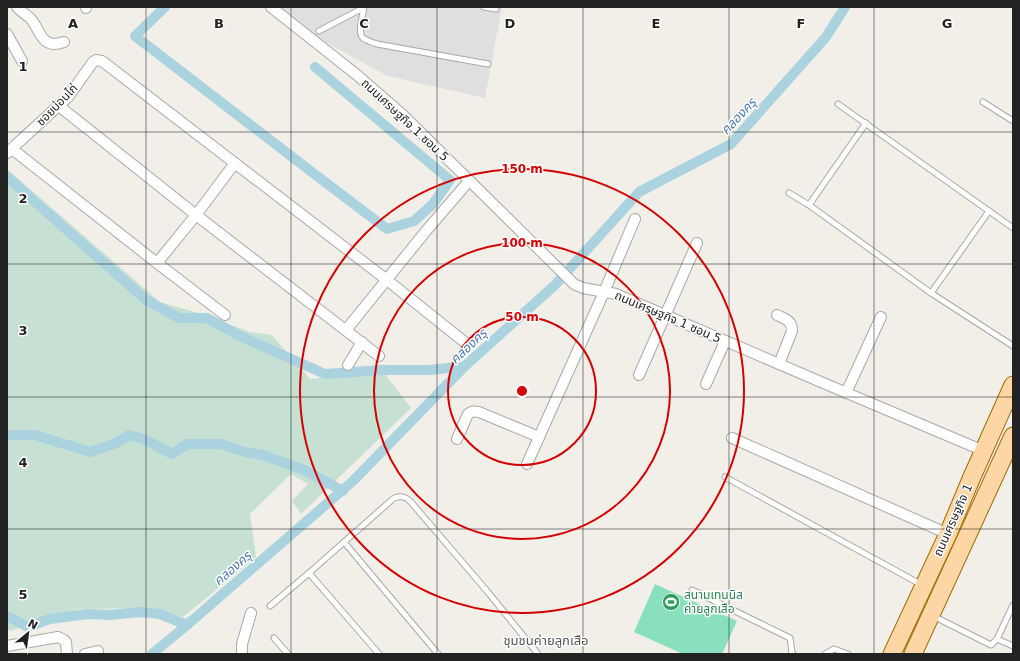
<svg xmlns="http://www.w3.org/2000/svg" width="1020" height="661" viewBox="0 0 1020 661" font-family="'DejaVu Sans','Noto Sans Thai',sans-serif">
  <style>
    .residential { fill: #e0dfdf }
    .wetland { fill: #c6e0d4 }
    .pitch { fill: #88e0be }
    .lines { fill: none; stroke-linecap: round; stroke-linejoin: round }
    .canal { stroke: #aad3df; stroke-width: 10 }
    .lane-casing { stroke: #a9a9a9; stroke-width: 7 }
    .street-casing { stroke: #a9a9a9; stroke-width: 12 }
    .primary-casing { stroke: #a06b00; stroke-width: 19 }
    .lane { stroke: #fff; stroke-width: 5 }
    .street { stroke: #fff; stroke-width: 10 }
    .primary { stroke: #fcd6a4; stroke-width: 17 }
    .grid { fill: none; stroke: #222; stroke-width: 1; stroke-opacity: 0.55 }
    .ring { fill: none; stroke: #d40000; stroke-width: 2 }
    .labels { text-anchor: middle; stroke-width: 3; stroke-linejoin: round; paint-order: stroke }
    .street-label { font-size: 12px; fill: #222; stroke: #fff }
    .leisure-label { font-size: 12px; fill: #27864d; stroke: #fff; text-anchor: start }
    .water-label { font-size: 13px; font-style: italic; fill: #4a7aab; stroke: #fff }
    .neighbourhood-label { font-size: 13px; fill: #555; stroke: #fff }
    .grid-label { font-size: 13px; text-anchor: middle; font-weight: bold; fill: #222; stroke: #fff; stroke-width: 3; stroke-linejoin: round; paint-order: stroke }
    .centre { fill: #d40000; stroke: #fff; stroke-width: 2 }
    .ring-label { font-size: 12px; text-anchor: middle; font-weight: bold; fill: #d40000; stroke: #fff; stroke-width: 3; stroke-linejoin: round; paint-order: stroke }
  </style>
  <rect width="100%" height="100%" fill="#f2efe9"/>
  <path class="residential" d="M281,7H502L485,98L388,76L314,36Z"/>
  <path class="wetland" d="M7,169L160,302L192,311L250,332L272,335L310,379L382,370L411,408L301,514L292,501L308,484L291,474L250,514L256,557L183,617L154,608L80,609L9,631L7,626Z"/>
  <path class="pitch" d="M655,584L737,621L722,654H683L634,632Z"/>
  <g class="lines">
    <g class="canal">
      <path d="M165,7L135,36L317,176L387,229L414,221L433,204L450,180L315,67"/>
      <path d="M7,177L146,300L179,318H207L240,336L325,374L382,370H430L465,366"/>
      <path d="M7,435H35L90,452L116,443L129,435L144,439L172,454L187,444H221L245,452L263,455L304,470L343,491"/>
      <path d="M7,616L28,627L50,619L88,614L110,615L140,612L160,614L187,625"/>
      <path d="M152,654L187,625L353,481L465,366L555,285L639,192L731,144L826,37L845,7"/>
    </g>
    <defs>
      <g id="lane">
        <path d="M364,7C363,14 358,31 362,37C366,41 372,42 377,44L488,64"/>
        <path d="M484,7L496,9"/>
        <path d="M319,31L363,8"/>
        <path d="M983,102L1013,121"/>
        <path d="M838,104L1013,228"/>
        <path d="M789,193L809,205L931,293L1013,346"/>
        <path d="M809,205L866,123"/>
        <path d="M931,293L989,211"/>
        <path d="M725,477L922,585"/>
        <path d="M344,542L438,654"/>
        <path d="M692,590L790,638L792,653L793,654"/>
        <path d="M1013,605L997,639L1013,646"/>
        <path d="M270,606L309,573"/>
        <path d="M933,616L991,645L997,639"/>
        <path d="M274,638L288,654"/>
        <path d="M379,654L309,573L394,498C401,496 404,496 410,501L487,591L538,654"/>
        <path d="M825,654L834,649L848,654"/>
      </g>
      <g id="street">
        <path d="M17,7C21,12 27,15 31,19C38,27 41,44 54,44C57,44 61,43 64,42"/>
        <path d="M86,7V8"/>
        <path d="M271,7L357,75L403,115L574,284L583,288L616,294L828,385L984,451"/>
        <path d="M7,34L22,61"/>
        <path d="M59,106L196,215L379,356"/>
        <path d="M12,149L157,263L225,315"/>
        <path d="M7,153L68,97L93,62L96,60L102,61L387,280L467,344"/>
        <path d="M157,263L196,215L235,163"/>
        <path d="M777,315C785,319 792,320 792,331L779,364"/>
        <path d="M346,330L426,231L469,181"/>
        <path d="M348,365L362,342"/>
        <path d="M639,375L697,243"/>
        <path d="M706,384L725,341"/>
        <path d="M846,393L881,317"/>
        <path d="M732,438L948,534"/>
        <path d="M457,439L468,414C472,411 474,411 479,412L539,437"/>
        <path d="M527,464L604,292L635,219"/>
        <path d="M7,646L58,637L64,640L66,642L67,654"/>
        <path d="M85,654L98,651"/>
        <path d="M242,654V644L251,613"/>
      </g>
      <g id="primary">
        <path d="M892,654L948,534L971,479L1013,385"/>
        <path d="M913,654L1013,436"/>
      </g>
    </defs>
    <use href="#lane" class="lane-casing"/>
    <use href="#street" class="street-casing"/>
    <use href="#primary" class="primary-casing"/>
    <use href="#lane" class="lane"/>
    <use href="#street" class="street"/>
    <use href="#primary" class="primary"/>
  </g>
  <path class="grid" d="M146,7V654M291,7V654M437,7V654M583,7V654M729,7V654M874,7V654M7,132H1013M7,264H1013M7,397H1013M7,529H1013"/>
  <g class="ring">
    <circle cx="522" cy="391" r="74"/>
    <circle cx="522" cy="391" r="148"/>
    <circle cx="522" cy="391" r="222"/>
  </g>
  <defs>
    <symbol id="stadium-disc" viewBox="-11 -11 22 22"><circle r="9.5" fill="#2e9e5b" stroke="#fff"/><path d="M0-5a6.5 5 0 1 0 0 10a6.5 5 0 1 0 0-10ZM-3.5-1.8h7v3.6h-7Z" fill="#fff"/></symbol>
  </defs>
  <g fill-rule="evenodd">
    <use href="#stadium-disc" x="661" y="592" width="20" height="20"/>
  </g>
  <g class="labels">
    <g class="street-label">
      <text transform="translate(57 105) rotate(-46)" y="4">ซอยบ่อนไก่</text>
      <text transform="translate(405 120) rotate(43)" y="4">ถนนเศรษฐกิจ 1 ซอน 5</text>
      <text transform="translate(668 317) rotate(23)" y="4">ถนนเศรษฐกิจ 1 ซอน 5</text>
      <text transform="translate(953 520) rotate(-66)" y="4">ถนนเศรษฐกิจ 1</text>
    </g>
    <g class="leisure-label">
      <text x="684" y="599">สนามเทนนิส<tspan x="684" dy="14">ค่ายลูกเสือ</tspan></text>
    </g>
    <g class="water-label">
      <text transform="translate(738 116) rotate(-47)" y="5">คลองครุ</text>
      <text transform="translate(468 346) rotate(-43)" y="5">คลองครุ</text>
      <text transform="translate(232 568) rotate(-41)" y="5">คลองครุ</text>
    </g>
    <g class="neighbourhood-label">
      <text x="546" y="645">ชุมชนค่ายลูกเสือ</text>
    </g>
  </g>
  <g class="grid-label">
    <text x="73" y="28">A</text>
    <text x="219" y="28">B</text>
    <text x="364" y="28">C</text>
    <text x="510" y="28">D</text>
    <text x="656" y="28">E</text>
    <text x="801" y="28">F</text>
    <text x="947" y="28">G</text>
    <text x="23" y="71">1</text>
    <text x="23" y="203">2</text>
    <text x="23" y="335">3</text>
    <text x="23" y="467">4</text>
    <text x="23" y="599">5</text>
  </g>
  <circle cx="522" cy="391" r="6" class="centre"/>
  <g class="ring-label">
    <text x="522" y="173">150 m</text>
    <text x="522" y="247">100 m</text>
    <text x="522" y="321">50 m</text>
  </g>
  <rect width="1020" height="661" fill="none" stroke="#222222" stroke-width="16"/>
  <g transform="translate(28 633) rotate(29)" stroke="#ffffff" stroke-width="3" paint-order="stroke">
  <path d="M0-3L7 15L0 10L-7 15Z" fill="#222222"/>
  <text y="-6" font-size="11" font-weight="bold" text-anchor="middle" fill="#222222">N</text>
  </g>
</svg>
